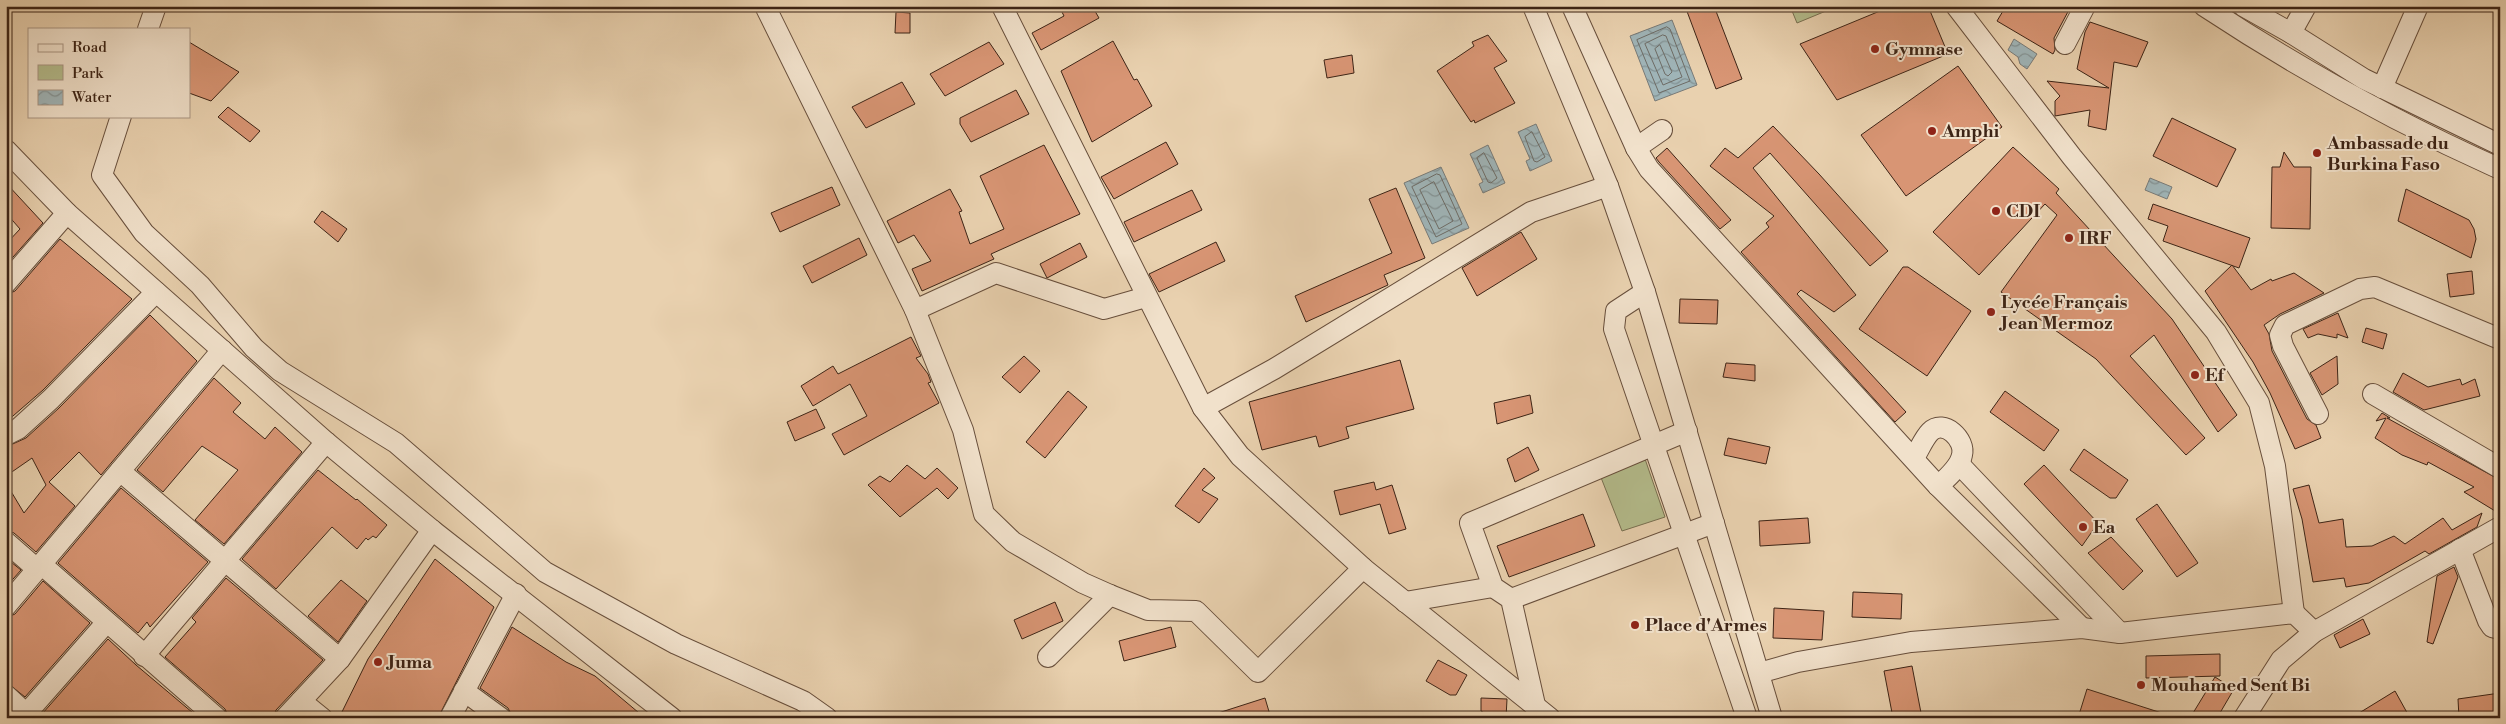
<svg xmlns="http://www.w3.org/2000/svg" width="2506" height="724" viewBox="0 0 2506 724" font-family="'Libre Bodoni',serif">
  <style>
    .green { fill: #b4bc8c; stroke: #787051 }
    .water { fill: url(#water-waves); stroke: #787a77 }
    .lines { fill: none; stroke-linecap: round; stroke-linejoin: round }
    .shore { stroke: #6e6c66; stroke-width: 1 }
    .building { fill: #d89574; stroke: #3d2416 }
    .minor-casing { stroke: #684f3c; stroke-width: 22 }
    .minor { stroke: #f1e1cb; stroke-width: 20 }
    .poi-dot { fill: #8f2418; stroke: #f1e1cb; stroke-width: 2 }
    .labels { text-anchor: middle; stroke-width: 4; stroke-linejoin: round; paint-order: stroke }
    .poi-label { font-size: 18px; font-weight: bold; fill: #3d2416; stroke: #f1e1cb; text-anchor: start }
  </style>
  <defs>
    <pattern id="water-waves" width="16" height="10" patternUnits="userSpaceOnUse" patternTransform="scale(1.25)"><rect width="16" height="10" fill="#9fb4b7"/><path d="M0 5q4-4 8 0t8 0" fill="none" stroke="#839294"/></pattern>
  </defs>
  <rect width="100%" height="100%" fill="#e9d1af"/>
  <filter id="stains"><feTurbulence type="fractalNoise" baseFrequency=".004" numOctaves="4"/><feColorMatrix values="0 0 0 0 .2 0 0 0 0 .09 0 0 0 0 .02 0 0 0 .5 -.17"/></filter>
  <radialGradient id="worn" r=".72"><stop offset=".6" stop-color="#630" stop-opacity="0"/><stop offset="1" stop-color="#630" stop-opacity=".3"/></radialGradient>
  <g class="green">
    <path d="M1790,6H1838L1797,23Z"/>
    <path d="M1644,456L1665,517L1622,531L1600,475Z"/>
  </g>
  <g class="water">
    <path d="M1672,20L1697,85L1655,101L1630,36Z"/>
    <path d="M2014,39L2037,54L2027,69L2020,64L2018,57L2008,50Z"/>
    <path d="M1536,124L1552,161L1530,171L1526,161L1530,159L1518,132Z"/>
    <path d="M1488,145L1505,183L1483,193L1479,184L1483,182L1470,154Z"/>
    <path d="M1441,167L1469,228L1432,244L1404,183Z"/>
    <path d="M2150,178L2172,187L2167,199L2145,190Z"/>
  </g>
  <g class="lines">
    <g class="shore">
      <path d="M1667,27L1670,29L1690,81L1659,93L1637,40Z"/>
      <path d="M1663,35L1666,36L1682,77L1663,85L1645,44Z"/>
      <path d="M1660,45L1672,72L1668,76L1665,74L1655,49Z"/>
      <path d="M1532,132L1545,157L1537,162L1534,161L1525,137Z"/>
      <path d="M1484,153L1497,178L1491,183L1488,182L1477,158Z"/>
      <path d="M1437,174L1440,175L1462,224L1436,237L1412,187Z"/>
      <path d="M1434,182L1453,221L1439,229L1420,190Z"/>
    </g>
  </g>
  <g class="building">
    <path d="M1059,6H1092L1099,18L1041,50L1032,33L1064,16Z"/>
    <path d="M1685,6H1714L1742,79L1716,89Z"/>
    <path d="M1892,6H1928L1948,54L1837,100L1800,44Z"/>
    <path d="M2006,6H2071L2054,38L2055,50L2053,54L1997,21Z"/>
    <path d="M896,12L910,13V33H895Z"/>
    <path d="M2090,22L2148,42L2137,67L2114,62L2106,130L2088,126L2090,110L2055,116V101L2060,96L2047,81L2109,88L2077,69L2085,32Z"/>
    <path d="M1488,35L1507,61L1494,68L1515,103L1475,123L1474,120L1471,122L1437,71L1474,46L1472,42Z"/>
    <path d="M1113,41L1134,80L1137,79L1152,106L1092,142L1061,71Z"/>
    <path d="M189,42L239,72L211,101L189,93Z"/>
    <path d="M989,42L1004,64L945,96L930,74Z"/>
    <path d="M1352,55L1354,73L1327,78L1324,60Z"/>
    <path d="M1958,66L2002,127L1906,196L1861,135Z"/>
    <path d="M902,82L915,104L866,128L852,107Z"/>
    <path d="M1016,90L1029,114L971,142L960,124V118Z"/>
    <path d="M228,107L260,131L250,142L218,117Z"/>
    <path d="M2172,118L2236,149L2217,187L2153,156Z"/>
    <path d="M1773,126L1819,174L1888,251L1870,266L1770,153L1753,168L1856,295L1834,312L1801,290L1797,294L1906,412L1895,422L1741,252L1769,227L1766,223L1774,216L1710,166L1725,148L1738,158Z"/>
    <path d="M1166,142L1178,164L1114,199L1101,177Z"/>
    <path d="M1044,145L1080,214L991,254L994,259L922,291L912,269L931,261L914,235L898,243L887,221L950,189L962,211L959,212L970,244L1004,229L980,176Z"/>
    <path d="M2013,147L2059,189L2056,193L2172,319L2237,415L2218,432L2154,335L2130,356L2205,438L2186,455L2096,359L2001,292L2057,215L2045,204L1979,275L1933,232Z"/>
    <path d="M1667,148L1731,220L1720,229L1659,162L1656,158Z"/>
    <path d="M2284,152L2294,167H2311L2310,229L2271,228L2272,167H2280Z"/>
    <path d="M6,183L43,223L6,265V244L20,229L6,213Z"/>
    <path d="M832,187L840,205L780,232L771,213Z"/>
    <path d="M1396,188L1425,258L1384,275L1388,285L1306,322L1295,296L1392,253L1369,199Z"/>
    <path d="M2406,189L2469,220L2474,229L2476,239L2471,258L2398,221Z"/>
    <path d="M1192,190L1202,210L1134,242L1124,222Z"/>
    <path d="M2153,204L2250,238L2239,268L2163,241L2168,226L2148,219Z"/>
    <path d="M322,211L347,229L338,242L314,222Z"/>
    <path d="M1521,232L1537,259L1477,296L1462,268Z"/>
    <path d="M859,238L867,255L812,283L803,266Z"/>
    <path d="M60,239L132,299L43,390L6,422V295L15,291Z"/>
    <path d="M1216,242L1225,261L1159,292L1149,274Z"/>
    <path d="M1080,243L1087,257L1047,278L1040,264Z"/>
    <path d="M2232,265L2251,290L2271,279L2272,281L2294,273L2324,293L2280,314L2264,325L2269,334L2272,351L2307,419L2316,425L2321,438L2295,449L2270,393L2253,362L2205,291Z"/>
    <path d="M1903,267H1908L1971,311L1927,376L1859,329Z"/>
    <path d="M2472,271L2474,294L2450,297L2447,274Z"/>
    <path d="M1680,299L1718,300L1717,324L1679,323Z"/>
    <path d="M2338,313L2348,338L2337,334V338L2318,334L2308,338L2303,329Z"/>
    <path d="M150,315L197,361L101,475L79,452L49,482L75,506L36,552L14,533L6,530V483L24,513L46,485L32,458L6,476V447L26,438L59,408Z"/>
    <path d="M2366,328L2387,334L2383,349L2362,342Z"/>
    <path d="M911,337L921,356L916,358L928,374L931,382L928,383L939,403L844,455L832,434L867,416L850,384L813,406L801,386L833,366L838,374Z"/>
    <path d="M1024,356L1040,371L1020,393L1002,377Z"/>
    <path d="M2337,356L2338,384L2322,395L2310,373Z"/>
    <path d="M1400,360L1414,409L1346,427L1349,438L1319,447L1316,436L1262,450L1249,402Z"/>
    <path d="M1726,363L1755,365V381L1723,377Z"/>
    <path d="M2403,373L2428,387L2460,379L2462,385L2475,379L2480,396L2424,410L2393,392Z"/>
    <path d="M214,378L241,403L233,412L265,439L275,427L302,452L224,544L195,520L238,470L202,446L163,492L137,470Z"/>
    <path d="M1068,391L1087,407L1045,458L1026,442Z"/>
    <path d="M2005,391L2059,430L2044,451L1990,412Z"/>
    <path d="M1530,395L1533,413L1497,424L1494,403Z"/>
    <path d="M816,409L825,428L795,441L787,422Z"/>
    <path d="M2382,413L2390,418H2387L2500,480V514L2464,492L2474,487L2428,462L2427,465L2402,455L2375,438L2386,418L2376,421Z"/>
    <path d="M1728,438L1770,447L1766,464L1724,455Z"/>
    <path d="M1528,447L1539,470L1515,482L1507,459Z"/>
    <path d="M2084,449L2128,480L2116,498H2110L2070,470Z"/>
    <path d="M907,465L925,479L937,468L958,488L948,499L937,488L900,517L868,485L880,476L890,482Z"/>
    <path d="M2044,465L2098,523L2082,546L2024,484Z"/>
    <path d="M1204,468L1215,478L1202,490L1218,499L1199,523L1175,506Z"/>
    <path d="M318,470L356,500L357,499L387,525L376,538L373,536L368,540L366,538L357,549L332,527L276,589L242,559Z"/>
    <path d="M1374,482L1376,490L1392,485L1406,529L1389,534L1380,504L1340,515L1334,491Z"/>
    <path d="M2309,485L2319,523L2343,519L2346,547L2372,546L2394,536L2405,544L2443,518L2452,530L2482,513L2477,527L2429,554L2425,551L2369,583L2346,587L2344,578L2313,582L2302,519L2293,489Z"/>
    <path d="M121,488L208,562L150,627L147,622L138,633L58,563Z"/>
    <path d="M2157,504L2198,563L2177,577L2136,519Z"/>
    <path d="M1583,514L1595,546L1509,577L1497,546Z"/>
    <path d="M1808,518L1810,543L1760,546L1759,521Z"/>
    <path d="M2111,537L2143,571L2123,590L2088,553Z"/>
    <path d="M6,558L21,570L6,587Z"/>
    <path d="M435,559L494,607L438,718H339L368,659Z"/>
    <path d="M2454,567L2458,577L2433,644L2427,642L2437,576Z"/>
    <path d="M226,578L323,660L276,710L273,718H229L225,709L165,657L196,622L192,618Z"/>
    <path d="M341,580L367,601L338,642L308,616Z"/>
    <path d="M43,581L90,623L25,697L6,682V618L15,614Z"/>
    <path d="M1853,592L1902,594L1901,619L1852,617Z"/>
    <path d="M1055,602L1063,621L1022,639L1014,620Z"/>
    <path d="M1774,608L1824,611L1822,640L1773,638Z"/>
    <path d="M2363,619L2370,634L2340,648L2334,635Z"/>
    <path d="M512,627L566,662L595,676L645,718H513L508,708L480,688Z"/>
    <path d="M1171,627L1176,647L1124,661L1119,641Z"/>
    <path d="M108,639L136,665L199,718H43L42,714Z"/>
    <path d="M2220,654V676L2146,678V656Z"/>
    <path d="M1438,660L1467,675L1456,695H1450L1426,681Z"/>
    <path d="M1912,666L1922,718H1893L1884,671Z"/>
    <path d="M2215,677L2234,689L2217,718H2190Z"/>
    <path d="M2087,689L2168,715V718H2078Z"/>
    <path d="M2395,691L2410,718H2351Z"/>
    <path d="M2500,693V718H2459L2458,699Z"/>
    <path d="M1265,698L1270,715L1261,718H1212V715Z"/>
    <path d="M1481,698L1507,699L1506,718H1493L1481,711Z"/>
  </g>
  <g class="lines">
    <defs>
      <g id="minor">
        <path d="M765,6L915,310L963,430L984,514L1013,542L1083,583L1110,595L1148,610L1196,611L1258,672L1363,568"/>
        <path d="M1002,6L1203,408L1240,456L1363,568L1550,718"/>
        <path d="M1533,6L1608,186L1645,292L1772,718"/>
        <path d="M1572,6L1636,148L1649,169L1938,486L2082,628"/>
        <path d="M1956,6L2072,157L2216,332L2259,403L2275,466L2294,613"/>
        <path d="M2204,6C2298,68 2397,123 2500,169"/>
        <path d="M2243,6L2291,33L2364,79L2500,145"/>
        <path d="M148,29L156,6"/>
        <path d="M2291,33L2306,6"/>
        <path d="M2065,44L2085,6"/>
        <path d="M2382,88L2418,6"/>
        <path d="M121,116L102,175L144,233L200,285L254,348L280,371L396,443L545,572L676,644L803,701L827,718"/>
        <path d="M1636,148L1662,130"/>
        <path d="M6,150L67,213L326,442L432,530L672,718"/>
        <path d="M6,283L67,213"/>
        <path d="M1645,292L1616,311L1614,329L1747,718"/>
        <path d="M915,310L996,273L1104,309L1146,297"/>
        <path d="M2373,394L2500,468"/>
        <path d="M1203,408L1274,369L1531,212L1608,186"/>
        <path d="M2318,414L2283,346L2280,335L2285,325L2360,289L2375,287L2500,339"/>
        <path d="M6,435L18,429L51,399L156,292"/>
        <path d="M1914,458C1919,450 1924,438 1930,432C1944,418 1966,440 1962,455C1960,467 1947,478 1938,486"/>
        <path d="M1959,464L2120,633"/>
        <path d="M120,471L340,659"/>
        <path d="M6,542L37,569"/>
        <path d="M2460,549L2488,621L2492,627L2500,629"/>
        <path d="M41,564L217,718"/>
        <path d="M1511,599L1714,523"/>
        <path d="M1405,602L1493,587"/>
        <path d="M6,606L222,350"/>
        <path d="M144,656L326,442"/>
        <path d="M1048,657L1110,595"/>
        <path d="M1759,673L1798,662L1911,642L2082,628L2120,633L2294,613L2314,632"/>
        <path d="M464,691L501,718"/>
        <path d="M6,695L31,718"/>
        <path d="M301,701L322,718"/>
        <path d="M1535,705L1511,599L1493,587L1470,523L1687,431"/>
        <path d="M26,714L106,623"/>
        <path d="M285,718L340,659L432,530"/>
        <path d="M450,718L516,594"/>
        <path d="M2244,718L2281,660L2314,632L2500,527"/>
      </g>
    </defs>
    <use href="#minor" class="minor-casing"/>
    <use href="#minor" class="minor"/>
  </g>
  <g class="poi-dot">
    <circle cx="1875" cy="49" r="5"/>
    <circle cx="1932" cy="131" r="5"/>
    <circle cx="2317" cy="153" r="5"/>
    <circle cx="1996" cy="211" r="5"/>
    <circle cx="2069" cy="238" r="5"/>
    <circle cx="1991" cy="312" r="5"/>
    <circle cx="2195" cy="375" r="5"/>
    <circle cx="2083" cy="527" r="5"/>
    <circle cx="1635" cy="625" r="5"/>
    <circle cx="378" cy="662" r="5"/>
    <circle cx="2141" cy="685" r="5"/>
  </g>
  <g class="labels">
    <g class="poi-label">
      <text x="1885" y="55">Gymnase</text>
      <text x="1942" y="137">Amphi</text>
      <text x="2327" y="149">Ambassade du<tspan x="2327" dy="21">Burkina Faso</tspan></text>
      <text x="2006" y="217">CDI</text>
      <text x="2079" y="244">IRF</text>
      <text x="2001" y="308">Lycée Français<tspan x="2001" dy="21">Jean Mermoz</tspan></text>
      <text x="2205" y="381">Ef</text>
      <text x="2093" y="533">Ea</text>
      <text x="1645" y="631">Place d'Armes</text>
      <text x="388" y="668">Juma</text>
      <text x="2151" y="691">Mouhamed Sent Bi</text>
    </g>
  </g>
  <rect width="2506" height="724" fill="none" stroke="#e9d1af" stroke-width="25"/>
  <rect x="8" y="8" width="2491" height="709" fill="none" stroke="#3d2416" stroke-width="2.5"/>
  <rect x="12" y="12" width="2481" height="699" fill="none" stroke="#3d2416"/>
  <rect x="28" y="28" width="162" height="90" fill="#f1e1cb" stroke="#a99583"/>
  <rect x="38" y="44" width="25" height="8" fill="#f1e1cb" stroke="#a99583"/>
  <text x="72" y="52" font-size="15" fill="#3d2416">Road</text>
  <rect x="38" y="65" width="25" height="15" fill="#b4bc8c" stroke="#a99583"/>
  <text x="72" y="78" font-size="15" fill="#3d2416">Park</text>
  <rect x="38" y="90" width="25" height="15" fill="url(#water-waves)" stroke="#a99583"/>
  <text x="72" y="102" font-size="15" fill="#3d2416">Water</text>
  <rect width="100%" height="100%" filter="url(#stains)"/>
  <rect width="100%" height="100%" fill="url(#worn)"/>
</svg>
